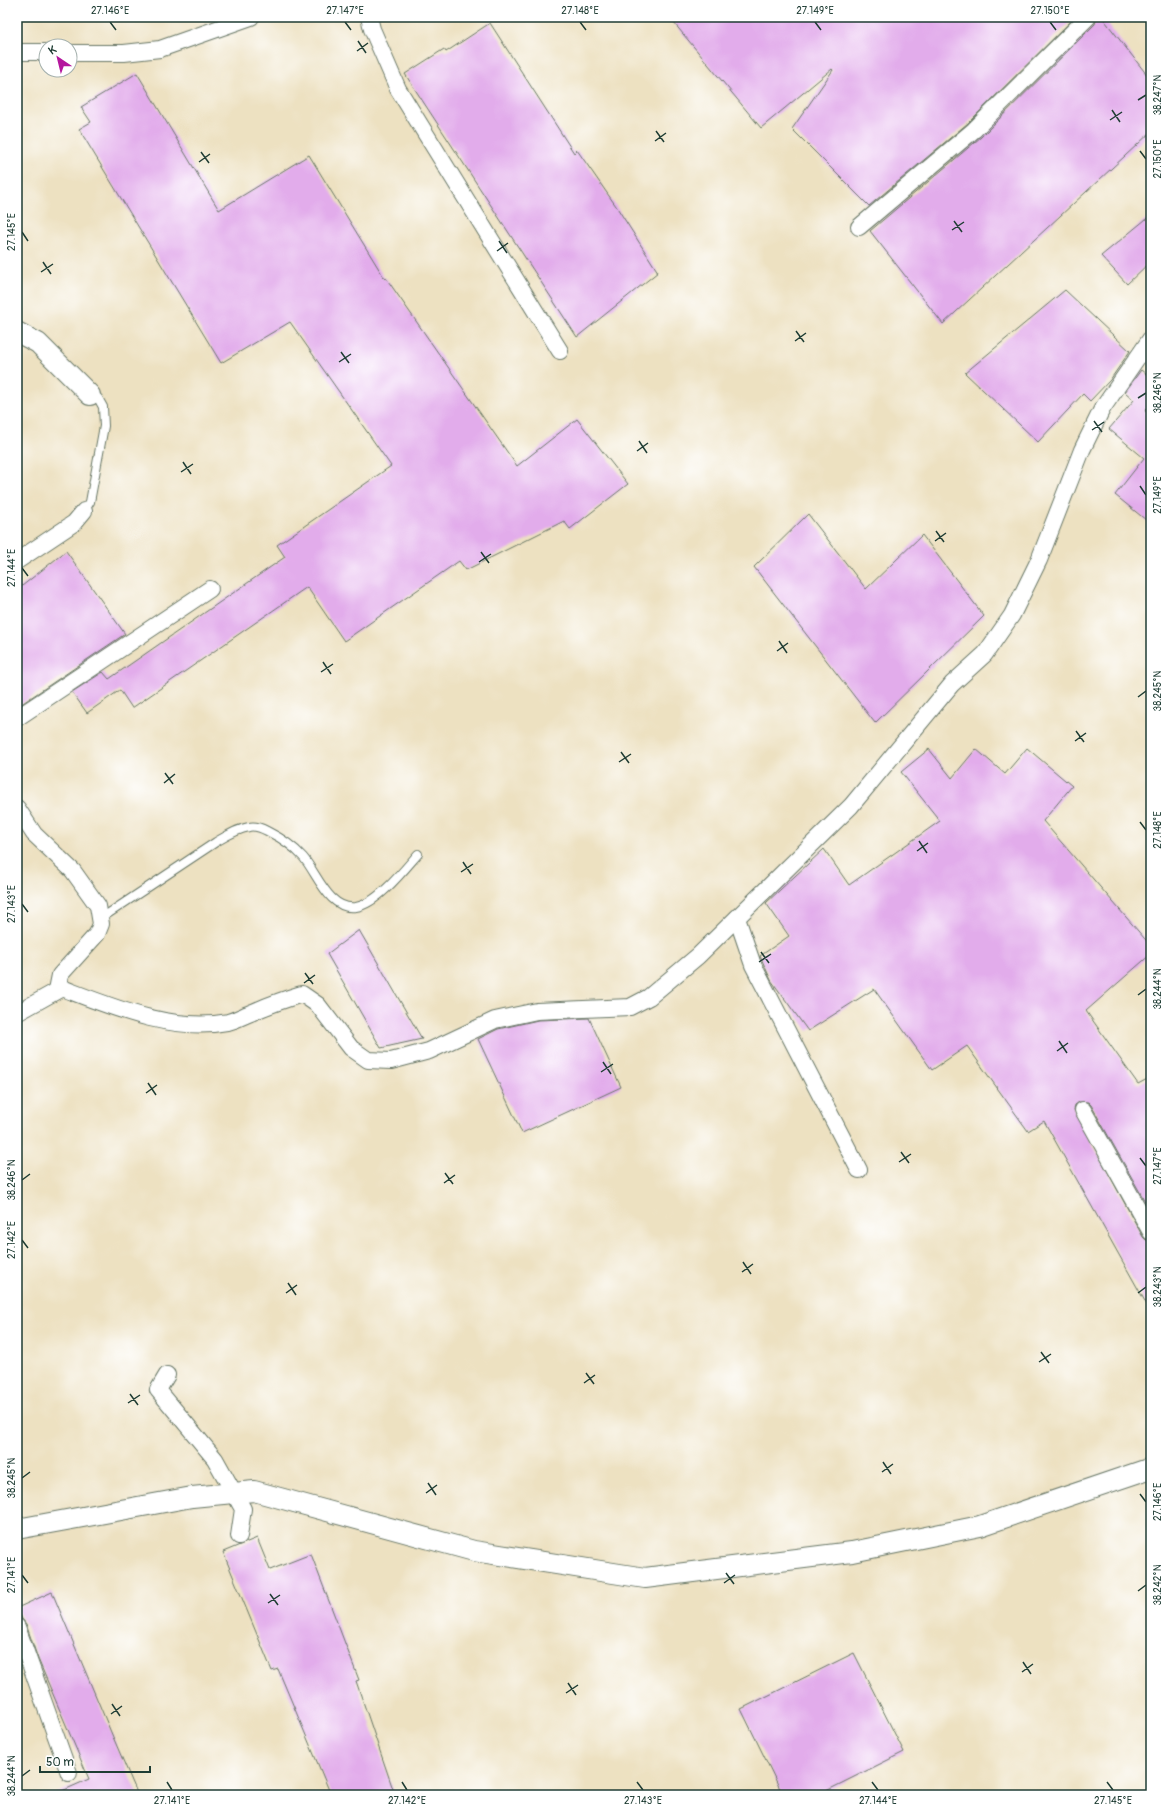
<svg xmlns="http://www.w3.org/2000/svg" width="1168" height="1812" viewBox="0 0 1168 1812" font-family="Pangolin,sans-serif">
  <style>
    .building { fill: #e2aceb }
    .lines { fill: none; stroke-linecap: round; stroke-linejoin: round }
    .service-casing { stroke: #677665; stroke-width: 10 }
    .minor-casing { stroke: #677665; stroke-width: 18 }
    .tertiary-casing { stroke: #677665; stroke-width: 22 }
    .service { stroke: #fff; stroke-width: 8 }
    .minor { stroke: #fff; stroke-width: 16 }
    .tertiary { stroke: #fff; stroke-width: 20 }
    .ticks { fill: none; stroke: #1f3d34; stroke-width: 1.5 }
    .neatline { fill: none; stroke: #1f3d34; stroke-width: 1.5 }
    .ticks-label { font-size: 10px; text-anchor: middle; fill: #1f3d34 }
  </style>
  <rect width="100%" height="100%" fill="#fff"/>
  <filter id="ink" filterUnits="userSpaceOnUse"><feTurbulence type="fractalNoise" baseFrequency=".025" numOctaves="2"/><feDisplacementMap in="SourceGraphic" scale="8" xChannelSelector="R" yChannelSelector="G"/><feConvolveMatrix kernelMatrix="1 2 1 2 8 2 1 2 1" color-interpolation-filters="sRGB"/></filter>
  <filter id="wash" filterUnits="userSpaceOnUse"><feTurbulence type="fractalNoise" baseFrequency=".012" numOctaves="4" result="noise"/><feDisplacementMap in="SourceGraphic" scale="16" xChannelSelector="R" yChannelSelector="G"/><feGaussianBlur stdDeviation="0.9" result="paint"/><feColorMatrix in="noise" values="0 0 0 0 0 0 0 0 0 0 0 0 0 0 0 0 0 1.4 0 .05"/><feComposite in="paint" operator="in"/></filter>
  <g filter="url(#wash)">
    <rect width="100%" height="100%" fill="#ede1c1"/>
    <g id="blocks">
      <g class="building">
        <path d="M669,17H1075L968,123L869,206L792,129L833,70L832,69L761,128Z"/>
        <path d="M1097,17H1102L1151,80V132L943,324L870,231L981,137L1095,24Z"/>
        <path d="M490,23L574,153L577,150L616,206L658,272L577,337L405,74L444,49L446,52Z"/>
        <path d="M137,73L219,210L309,155L385,279L386,278L517,466L577,419L628,484L570,529L564,521L466,570L459,561L344,641L307,587L132,708L120,690L87,713L72,692L103,672L109,679L285,557L277,545L391,466L290,322L221,363L79,129L91,122L81,107Z"/>
        <path d="M1151,215V261L1127,284L1101,256Z"/>
        <path d="M1065,290L1130,351L1110,380L1090,401L1083,394L1038,442L965,373Z"/>
        <path d="M1141,370L1151,378V405L1145,411L1151,416V524L1115,495L1144,458L1109,429L1134,400L1125,392Z"/>
        <path d="M808,514L866,589L922,535L984,616L875,723L754,567Z"/>
        <path d="M66,551L125,634L17,707V590Z"/>
        <path d="M1027,748L1072,786L1043,821L1151,946V954L1086,1011L1138,1084L1151,1077V1212L1091,1105L1088,1102H1079L1075,1105L1074,1110L1143,1237L1146,1240L1151,1241V1312L1044,1121L1028,1131L967,1046L932,1070L874,989L808,1031L771,980L760,956L789,936L766,903L824,849L849,885L940,821L901,772L929,749L952,778L976,749L1005,774Z"/>
        <path d="M359,930L422,1039L381,1048L327,954Z"/>
        <path d="M589,1018L621,1087L522,1133L478,1039L498,1029L538,1020Z"/>
        <path d="M257,1538L270,1570L311,1554L359,1680L356,1681L395,1795H331L278,1669L272,1671L223,1552Z"/>
        <path d="M52,1592L113,1737L138,1795H53L89,1779L38,1659L26,1624L22,1619L17,1608Z"/>
        <path d="M854,1653L904,1752L818,1795H783L741,1709Z"/>
      </g>
    </g>
  </g>
  <g filter="url(#ink)">
    <use href="#blocks" fill-opacity="0" stroke="#677665" stroke-width="1"/>
    <g class="lines">
      <defs>
        <g id="service">
          <path d="M84,511L90,502L104,426L103,407L98,398L90,395"/>
          <path d="M100,919L216,842C226,836 237,829 249,827C256,825 263,829 269,832C281,838 294,847 303,857C317,873 329,911 356,907C377,904 404,870 418,854"/>
        </g>
        <g id="minor">
          <path d="M369,17L372,29L398,89L560,351"/>
          <path d="M17,52H46"/>
          <path d="M70,53H124L160,49L251,17"/>
          <path d="M859,227L974,130L1088,17"/>
          <path d="M17,561L74,523L84,511"/>
          <path d="M17,718L210,589"/>
          <path d="M17,808L34,834L73,871L98,906L101,924L97,934L60,975L57,990"/>
          <path d="M737,918L753,965L859,1170"/>
          <path d="M17,1013L62,988C112,1007 173,1033 228,1022C236,1020 245,1015 253,1012C269,1005 285,999 302,994L318,1005L351,1048L368,1060L391,1061L429,1051L495,1020L537,1011L630,1007L649,997L698,956L851,806L952,684L985,654L1012,615L1039,560L1082,450L1102,409L1151,338"/>
          <path d="M1083,1110L1151,1232"/>
          <path d="M167,1375L158,1390L215,1459L243,1509L239,1536"/>
          <path d="M17,1627L69,1773"/>
        </g>
        <g id="tertiary">
          <path d="M17,332L38,343L90,395"/>
          <path d="M17,1529L192,1497L254,1491L474,1551L645,1578L852,1552L980,1526L1151,1468"/>
        </g>
      </defs>
      <use href="#service" class="service-casing"/>
      <use href="#minor" class="minor-casing"/>
      <use href="#tertiary" class="tertiary-casing"/>
      <use href="#service" class="service"/>
      <use href="#minor" class="minor"/>
      <use href="#tertiary" class="tertiary"/>
    </g>
  </g>
  <path class="ticks" d="M110,22L116,30M345,22L351,30M580,22L586,30M815,22L821,30M1050,22L1056,30M358,41L366,53M357,51L368,43M1138,100L1146,95M1112,110L1120,122M1110,120L1122,112M656,131L664,142M655,141L666,133M1140,151L1146,159M201,152L209,163M199,162L210,154M954,221L962,232M952,230L964,222M22,232L28,241M499,241L507,253M497,251L508,243M43,262L51,274M41,272L53,264M796,331L804,342M795,341L806,333M341,352L349,363M339,362L351,354M1138,398L1146,393M1094,421L1102,432M1092,430L1104,422M639,441L647,453M637,451L648,443M183,462L191,474M181,472L193,464M1140,486L1146,495M936,531L944,542M935,541L946,533M481,552L489,563M479,562L491,554M22,568L28,576M779,641L787,653M777,651L788,643M323,662L331,674M321,672L333,664M1138,697L1146,691M1076,731L1084,742M1075,741L1086,733M621,752L629,763M619,762L631,754M165,773L173,784M164,783L175,774M1140,822L1146,830M919,841L927,853M917,851L928,843M463,862L471,874M461,872L473,864M22,904L28,912M761,952L769,963M759,962L771,954M305,973L313,984M304,983L315,975M1138,995L1146,989M1059,1041L1067,1053M1057,1051L1068,1043M603,1062L611,1074M601,1072L613,1064M148,1083L156,1095M146,1093L157,1085M901,1152L909,1163M1140,1158L1146,1166M899,1162L911,1154M445,1173L453,1184M22,1180L30,1174M444,1183L455,1175M22,1240L28,1248M743,1262L751,1274M742,1272L753,1264M288,1283L296,1295M286,1293L297,1285M1138,1293L1146,1287M1041,1352L1049,1363M1039,1362L1051,1354M586,1373L594,1384M584,1383L595,1375M130,1394L138,1405M128,1403L140,1395M883,1462L891,1474M882,1472L893,1464M22,1478L30,1472M428,1483L436,1495M426,1493L437,1485M1140,1494L1146,1502M726,1573L734,1584M22,1575L28,1583M724,1583L735,1575M1138,1591L1146,1585M270,1594L278,1605M268,1603L280,1595M1023,1662L1031,1674M1022,1672L1033,1664M568,1683L576,1695M566,1693L578,1685M112,1704L120,1716M111,1714L122,1706M22,1776L30,1770M167,1782L172,1790M402,1782L407,1790M637,1782L643,1790M872,1782L878,1790M1107,1782L1113,1790"/>
  <rect width="1168" height="1812" fill="none" stroke="#fff" stroke-width="44"/>
  <g transform="translate(58 58) rotate(325)"><circle r="19" fill="#ffffff" stroke="#a5b1ae"/>
  <path d="M0-3L7 15L0 10L-7 15Z" fill="#b5179e"/>
  <text y="-6" font-size="11" font-weight="bold" text-anchor="middle" fill="#1f3d34">K</text>
  </g>
  <path d="M40 1766v6h110v-6" fill="none" stroke="#1f3d34" stroke-width="2"/>
  <text x="46" y="1766" font-size="12" fill="#1f3d34" stroke="#ffffff" stroke-width="3" paint-order="stroke">50 m</text>
  <rect x="22" y="22" width="1124" height="1768" class="neatline"/>
  <g class="ticks-label">
    <text x="110" y="14">27.146°E</text>
    <text x="345" y="14">27.147°E</text>
    <text x="580" y="14">27.148°E</text>
    <text x="815" y="14">27.149°E</text>
    <text x="1050" y="14">27.150°E</text>
    <text transform="translate(1157 95) rotate(-90)" y="4">38.247°N</text>
    <text transform="translate(1157 159) rotate(-90)" y="4">27.150°E</text>
    <text transform="translate(11 232) rotate(-90)" y="4">27.145°E</text>
    <text transform="translate(1157 393) rotate(-90)" y="4">38.246°N</text>
    <text transform="translate(1157 495) rotate(-90)" y="4">27.149°E</text>
    <text transform="translate(11 568) rotate(-90)" y="4">27.144°E</text>
    <text transform="translate(1157 691) rotate(-90)" y="4">38.245°N</text>
    <text transform="translate(1157 830) rotate(-90)" y="4">27.148°E</text>
    <text transform="translate(11 904) rotate(-90)" y="4">27.143°E</text>
    <text transform="translate(1157 989) rotate(-90)" y="4">38.244°N</text>
    <text transform="translate(1157 1166) rotate(-90)" y="4">27.147°E</text>
    <text transform="translate(11 1180) rotate(-90)" y="4">38.246°N</text>
    <text transform="translate(11 1240) rotate(-90)" y="4">27.142°E</text>
    <text transform="translate(1157 1287) rotate(-90)" y="4">38.243°N</text>
    <text transform="translate(11 1478) rotate(-90)" y="4">38.245°N</text>
    <text transform="translate(1157 1502) rotate(-90)" y="4">27.146°E</text>
    <text transform="translate(11 1575) rotate(-90)" y="4">27.141°E</text>
    <text transform="translate(1157 1585) rotate(-90)" y="4">38.242°N</text>
    <text transform="translate(11 1776) rotate(-90)" y="4">38.244°N</text>
    <text x="172" y="1804">27.141°E</text>
    <text x="407" y="1804">27.142°E</text>
    <text x="643" y="1804">27.143°E</text>
    <text x="878" y="1804">27.144°E</text>
    <text x="1113" y="1804">27.145°E</text>
  </g>
</svg>
